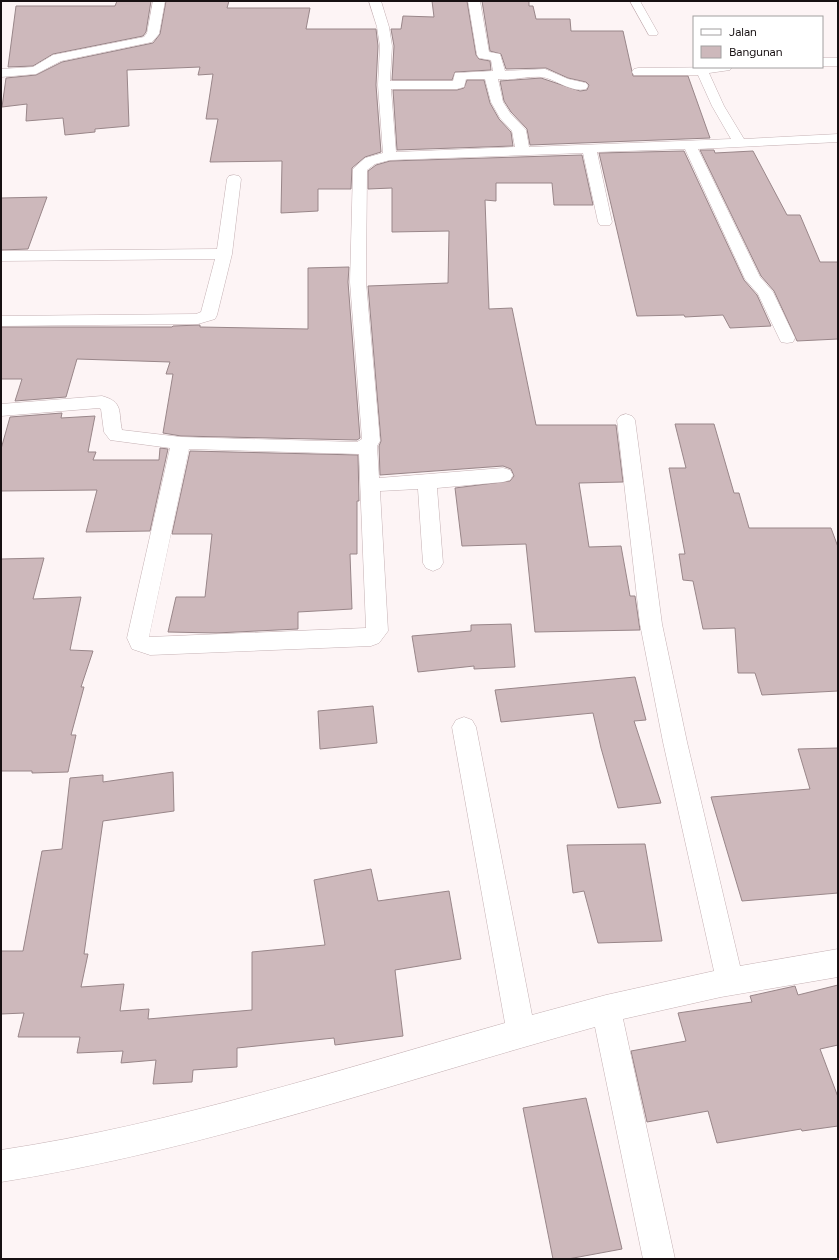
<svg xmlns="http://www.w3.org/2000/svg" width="839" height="1260" viewBox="0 0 839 1260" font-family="Figtree,sans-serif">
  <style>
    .building { fill: #cdb8bb; stroke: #998689 }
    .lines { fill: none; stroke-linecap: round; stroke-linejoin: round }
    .service-casing { stroke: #c5b1b4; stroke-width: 1 }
    .minor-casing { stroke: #c5b1b4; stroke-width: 1 }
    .service { fill: #fff; fill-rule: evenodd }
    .minor { fill: #fff; fill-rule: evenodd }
  </style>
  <rect width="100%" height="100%" fill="#fdf4f5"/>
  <g class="building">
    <path d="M117,1H151L146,32L143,36L53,54L33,66L8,67L16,6H115Z"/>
    <path d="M166,1H229L227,8H310L306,29H376L378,46L376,85L381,152L365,157L352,168L351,189H318V211L281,213L282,161L210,162L218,119H206L213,74L198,75L200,67L127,70L129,126L95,129V132L65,135L63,118L26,121L27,104L2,107L6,78L36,75L62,62L153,43L160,34Z"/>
    <path d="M432,1H467L476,55L479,59L490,61L491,70L455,72L452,80H392L394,46L391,29H401L403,16L434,17Z"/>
    <path d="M482,1H529V6H533L536,19H570L571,31H623L633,76H688L710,138L530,145L527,129L511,112L504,101L500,81L541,78L580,91L587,90L589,85L586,82L568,78L546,68L506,69L501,54L490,51Z"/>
    <path d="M467,80H484L490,103L499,119L511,132L513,146L397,150L393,90H457L464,88Z"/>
    <path d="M700,150H714L715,153L753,151L787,215H800L820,262H838V339L797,341L774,291L761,276Z"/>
    <path d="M684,151L744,280L757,295L771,326L730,328L723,315L685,317L684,315L637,316L599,153Z"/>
    <path d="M582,155L593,205H554L552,183H496V201L485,200L489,309L512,308L536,425H616L623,482L579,483L589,547L621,546L630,596H635L640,630L535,632L526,544L462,546L455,488L510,481L514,476L511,469L503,466L380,475L379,446L381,441L368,286L448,283L449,231L392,232V188L368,189V171L376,165L390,161Z"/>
    <path d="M47,197L28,249L1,250V198Z"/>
    <path d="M349,267L348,282L360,438L357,440L181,436L163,433L173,374H166L170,362L77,359L66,397L15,401L22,379H1V327H172L173,326L200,325V327L308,329V268Z"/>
    <path d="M62,413L61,418L95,416L88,452H96L93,460H159L160,448L168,449L150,531L86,532L97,490L1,491V449L10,417Z"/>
    <path d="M675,424H714L734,493H739L749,528H831L838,547V691L762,695L755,673H738L735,628L703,629L693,581L683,580L679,554H685L669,468H686Z"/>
    <path d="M190,451L358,455L359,501H357V554H350L352,609L298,612V629L216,633L168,632L176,597H205L212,534H172Z"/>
    <path d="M44,558L33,599L81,597L70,650L93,651L81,687H84L71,735H76L68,772L32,773V771H1V559Z"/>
    <path d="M511,624L515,667L474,669V666L418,672L412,636L471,631V625Z"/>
    <path d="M635,677L646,720L634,721L661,803L618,808L601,748L593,713L501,722L495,690Z"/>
    <path d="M373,706L377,743L320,749L318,711Z"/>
    <path d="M838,748V893L742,901L711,797L810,789L798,749Z"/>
    <path d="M173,772L174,811L103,821L84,954H88L81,987L124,984L120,1011L149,1009L148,1019L252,1010V952L325,945L314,880L371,869L378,901L449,891L461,959L395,970L403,1036L335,1045L334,1038L237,1048V1067L193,1070L192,1082L153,1084L156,1060L121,1063L123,1051L77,1053L80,1037H18L24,1013L1,1014V951H23L42,851L62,849L70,778L103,775V782Z"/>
    <path d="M645,844L662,941L598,943L584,891L573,893L567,845Z"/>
    <path d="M838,985V1045L820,1049L838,1097V1126L802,1131L801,1129L717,1143L708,1111L647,1122L631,1051L686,1041L678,1013L752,1002L750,996L795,986L798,995Z"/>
    <path d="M586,1098L622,1249L568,1259H553L523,1108Z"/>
  </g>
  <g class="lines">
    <defs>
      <path id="service" d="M630,1H640L658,33L657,35H649Z"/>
      <g id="minor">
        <path d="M153,1H165L159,34L152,42L61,61L36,74L1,77V69L33,67L53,55L144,37L147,33Z"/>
        <path d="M369,1H381L389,27L392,46L390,81H453L455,73L493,71L491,60L479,58L477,55L468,1H480L489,52L500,54L505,71L545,69L568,79L586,83L588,86L586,89C570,93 555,78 541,77C528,76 509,81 498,79L503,102L510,113L526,130L529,147L731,139L712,106L698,75H634L632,72L634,69L638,68L732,67L730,70L709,73L724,106L744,139L838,134V142L698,149L760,277L773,292L795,338L793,342L787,343L781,342L779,338L758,294L745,279L685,149L597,152L612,222L610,225H600L598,222L583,153L390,160L375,164L367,170L366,282L380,441L377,446L379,478L503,468L510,470L513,475L510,480L503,482L437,488L443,563L440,568L433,571L426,568L423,563L418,489L380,491L388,631L379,643L371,646L150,655L132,649L127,638L170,448L110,440L104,432L101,409L99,408L1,416V404L102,396C124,402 118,412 122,430L181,437L357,442L362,439L350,282L353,169L365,158L383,153L378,85L380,46L377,27ZM466,79H485L491,102L500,118L512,131L515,147L396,152L391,89H457L464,87ZM189,449L359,454L366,628L149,637Z"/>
        <rect x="822" y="58" width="16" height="8"/>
        <path d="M234,175L239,176L241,179L232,254L217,315L215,319L198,324L1,326V316L196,314L201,312L215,259L1,261V251L217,249L227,179L229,176Z"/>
        <path d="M626,414L632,416L635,420L662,624L687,742L740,966L838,949V977L721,997L623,1019L675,1259H643L595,1027C399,1081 204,1150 1,1182V1150C173,1124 338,1070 505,1023L452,727L456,720L464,717L472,720L476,727L532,1015L606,995L714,971L663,742L640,624L617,420L620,416Z"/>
      </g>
    </defs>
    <use href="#service" class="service-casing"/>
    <use href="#minor" class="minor-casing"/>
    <use href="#service" class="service"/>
    <use href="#minor" class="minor"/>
  </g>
  <rect width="839" height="1260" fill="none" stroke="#171012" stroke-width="4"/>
  <rect x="693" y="16" width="130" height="52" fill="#ffffff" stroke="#a29fa0"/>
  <rect x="701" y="29" width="20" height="6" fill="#ffffff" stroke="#a29fa0"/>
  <text x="729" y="36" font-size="12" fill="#171012">Jalan</text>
  <rect x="701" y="46" width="20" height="12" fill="#cdb8bb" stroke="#a29fa0"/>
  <text x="729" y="56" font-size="12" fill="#171012">Bangunan</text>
</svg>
